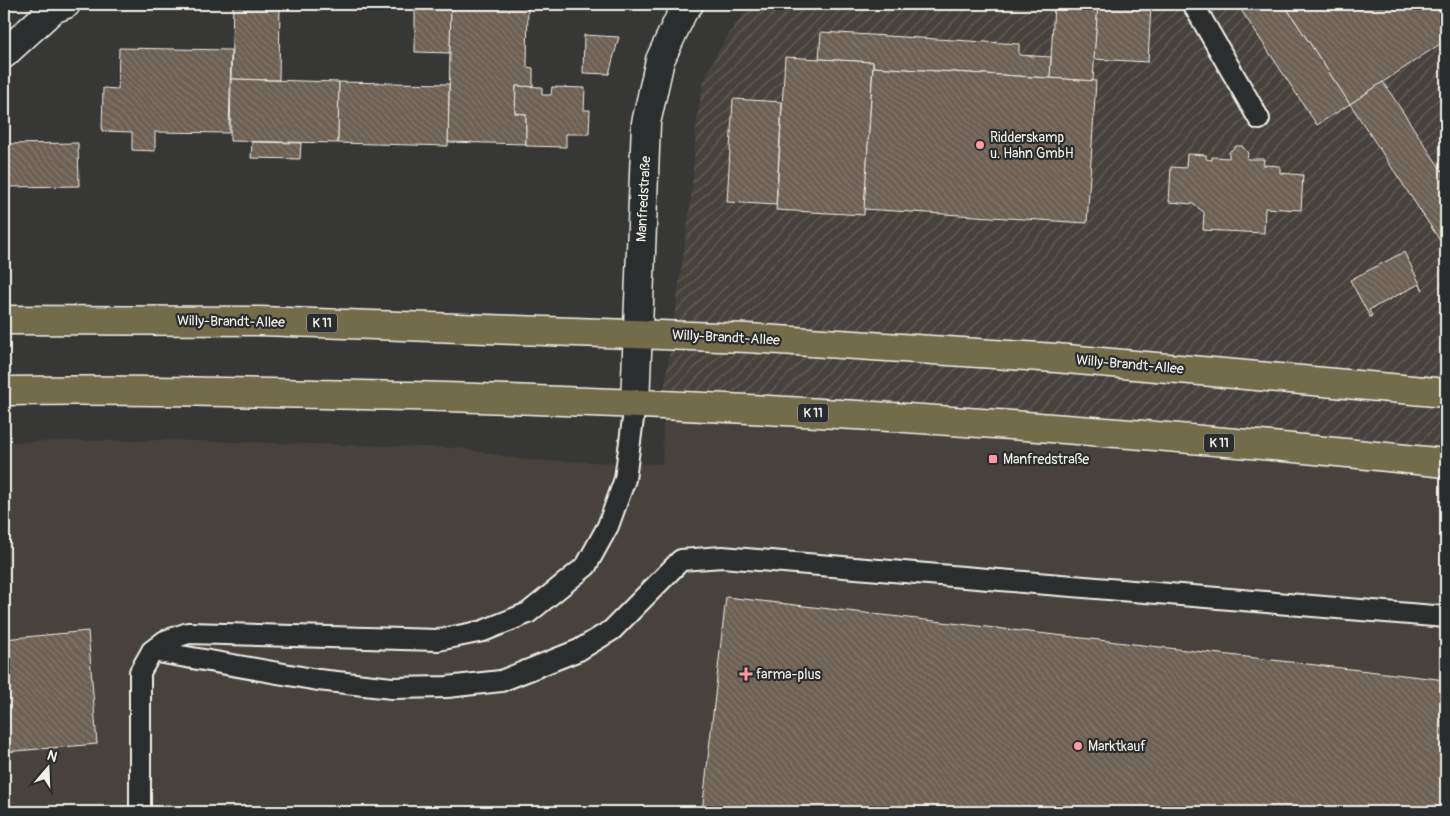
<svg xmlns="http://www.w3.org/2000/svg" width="1450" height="816" viewBox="0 0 1450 816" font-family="Pangolin,sans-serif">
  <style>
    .built { fill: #47433e }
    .industrial { fill: url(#industrial-furrows) }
    .building { fill: url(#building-back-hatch); stroke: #f4f1e8 }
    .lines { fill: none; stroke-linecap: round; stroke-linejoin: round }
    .service-casing { stroke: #f4f1e8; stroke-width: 24 }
    .minor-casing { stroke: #f4f1e8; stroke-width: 31 }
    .primary-casing { stroke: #f4f1e8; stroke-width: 31 }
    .service { stroke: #2a2d2e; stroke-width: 20 }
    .minor { stroke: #2a2d2e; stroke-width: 28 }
    .primary { stroke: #726c4b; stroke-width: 28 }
    .poi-dot { fill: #ff9aa2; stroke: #2a2d2e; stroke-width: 2 }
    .labels { text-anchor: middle; stroke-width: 4.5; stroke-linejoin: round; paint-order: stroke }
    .shield { fill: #2a2d2e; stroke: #b7b6b0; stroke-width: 1 }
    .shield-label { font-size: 12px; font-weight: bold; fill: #f4f1e8 }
    .poi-label { font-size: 14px; fill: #f4f1e8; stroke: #2a2d2e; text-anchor: start }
    .street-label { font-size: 14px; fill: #f4f1e8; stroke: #2a2d2e }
  </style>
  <defs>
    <pattern id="industrial-furrows" width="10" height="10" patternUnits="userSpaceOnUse" patternTransform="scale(1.25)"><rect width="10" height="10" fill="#47433e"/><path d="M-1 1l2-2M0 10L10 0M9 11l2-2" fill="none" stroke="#625f5a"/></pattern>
    <pattern id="building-back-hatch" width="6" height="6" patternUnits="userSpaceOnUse" patternTransform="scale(1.25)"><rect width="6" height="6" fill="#6c6053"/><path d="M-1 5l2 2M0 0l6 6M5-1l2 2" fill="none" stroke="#82776c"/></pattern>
  </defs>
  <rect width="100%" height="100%" fill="#373735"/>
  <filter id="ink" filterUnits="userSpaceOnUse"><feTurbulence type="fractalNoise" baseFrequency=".02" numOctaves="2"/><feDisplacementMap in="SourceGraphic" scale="10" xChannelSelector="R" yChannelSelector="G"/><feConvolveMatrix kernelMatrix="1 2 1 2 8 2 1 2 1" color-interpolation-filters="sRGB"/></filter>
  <g filter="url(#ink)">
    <path class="built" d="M664,392L1446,452V812H4V442L161,440L460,448L525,460L662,464Z"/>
    <path class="industrial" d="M753,4H1446V452L664,392L691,199L697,119L703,82L719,50L737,22Z"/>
    <g class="building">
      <path d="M233,4H280L279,80L231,79Z"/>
      <path d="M415,4H451L450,53L415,52Z"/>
      <path d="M451,4H528L527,67L533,68V87L516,86L515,113L526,114V144L448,142Z"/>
      <path d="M1054,4H1098L1093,81L1050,78Z"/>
      <path d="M1098,4H1151L1148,62L1094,59Z"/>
      <path d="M1237,4H1284L1350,104L1317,125Z"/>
      <path d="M1284,4H1446V40L1350,104Z"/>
      <path d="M821,32L1019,44V55L1051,57L1050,78L873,67V62L819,59Z"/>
      <path d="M584,35L619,37L609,74L583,73Z"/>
      <path d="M119,48L231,50L229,133L155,132V151L132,150V132L102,131L103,88L118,89Z"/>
      <path d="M785,57L873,62L864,215L776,210Z"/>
      <path d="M873,67L1096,81L1087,223L864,209Z"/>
      <path d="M231,79L339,82L338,143L230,141Z"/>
      <path d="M339,82L449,84L448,146L338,143Z"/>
      <path d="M1383,82L1446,177V240L1441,242L1350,104Z"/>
      <path d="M516,86L542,87V95H551L552,87L585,88L584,110H590L589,134H566V147L526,146V114L515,113Z"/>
      <path d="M733,99L782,102L776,205L727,202Z"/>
      <path d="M252,142L301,143L300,159L251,158Z"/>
      <path d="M78,143L79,186L4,187V144Z"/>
      <path d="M1236,146H1242L1248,153L1247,159H1264L1263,165L1280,166V173L1303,175L1301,210L1265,208L1264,233L1203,230L1204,212L1193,204L1169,202L1171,167L1186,168L1187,154L1206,155V159L1212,160V157L1229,158V152Z"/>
      <path d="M1404,252L1423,290L1419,284L1369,310L1372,316L1370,317L1350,280Z"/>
      <path d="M726,597L1446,680V812H702Z"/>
      <path d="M88,631L97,744L4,752V639Z"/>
    </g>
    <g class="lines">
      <defs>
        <g id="service">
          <path d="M1193,4L1259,119"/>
          <path d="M152,651L318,680L392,688L447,687L501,681L579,650L612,630L681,560L722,557L1446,617"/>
          <path d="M140,812V672L152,651L165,641L188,633L438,640L483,631L528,613L586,566L608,526L625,479L635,404"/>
        </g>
        <g id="minor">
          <path d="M4,54L53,9L66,4"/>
          <path d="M635,404L646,123L660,60L683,11L689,4"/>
        </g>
        <g id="primary">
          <path d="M4,320L260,321L748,338L1056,358L1446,393"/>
          <path d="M4,391C139,389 275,393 410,396C756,405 1102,427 1446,463"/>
        </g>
      </defs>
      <use href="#service" class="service-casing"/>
      <use href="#minor" class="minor-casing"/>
      <use href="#primary" class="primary-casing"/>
      <use href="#service" class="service"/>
      <use href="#minor" class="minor"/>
      <use href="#primary" class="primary"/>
    </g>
  </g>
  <g class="poi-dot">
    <circle cx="980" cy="145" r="5"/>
    <rect x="988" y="454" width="10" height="10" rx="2.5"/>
    <path d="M743.5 666.5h5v5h5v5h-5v5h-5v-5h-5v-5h5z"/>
    <circle cx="1078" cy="746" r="5"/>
  </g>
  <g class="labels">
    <g class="shield">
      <rect x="307" y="313.5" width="30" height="19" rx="4"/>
      <rect x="798" y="403.5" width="30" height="19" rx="4"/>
      <rect x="1204" y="433.5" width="30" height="19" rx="4"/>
    </g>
    <g class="shield-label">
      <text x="322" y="327">K 11</text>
      <text x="813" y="417">K 11</text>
      <text x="1219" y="447">K 11</text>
    </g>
    <g class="poi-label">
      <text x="990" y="142">Ridderskamp<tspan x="990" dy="16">u. Hahn GmbH</tspan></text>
      <text x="1003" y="464">Manfredstraße</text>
      <text x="756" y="679">farma-plus</text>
      <text x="1088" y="751">Marktkauf</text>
    </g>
    <g class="street-label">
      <text transform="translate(643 199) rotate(-87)" y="5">Manfredstraße</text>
      <text transform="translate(231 321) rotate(1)" y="5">Willy-Brandt-Allee</text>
      <text transform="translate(726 337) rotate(3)" y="5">Willy-Brandt-Allee</text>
      <text transform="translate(1130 364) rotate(5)" y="5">Willy-Brandt-Allee</text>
    </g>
  </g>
  <rect width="1450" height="816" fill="none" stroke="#2a2d2e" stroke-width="20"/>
  <rect x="10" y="10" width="1430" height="796" fill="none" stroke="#f4f1e8" stroke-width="2" filter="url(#ink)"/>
  <g transform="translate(48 768) rotate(19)" stroke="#2a2d2e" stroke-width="4" paint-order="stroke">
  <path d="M0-4L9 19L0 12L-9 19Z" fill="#f4f1e8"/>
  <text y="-8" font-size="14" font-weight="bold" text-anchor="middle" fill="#f4f1e8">N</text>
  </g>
</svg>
